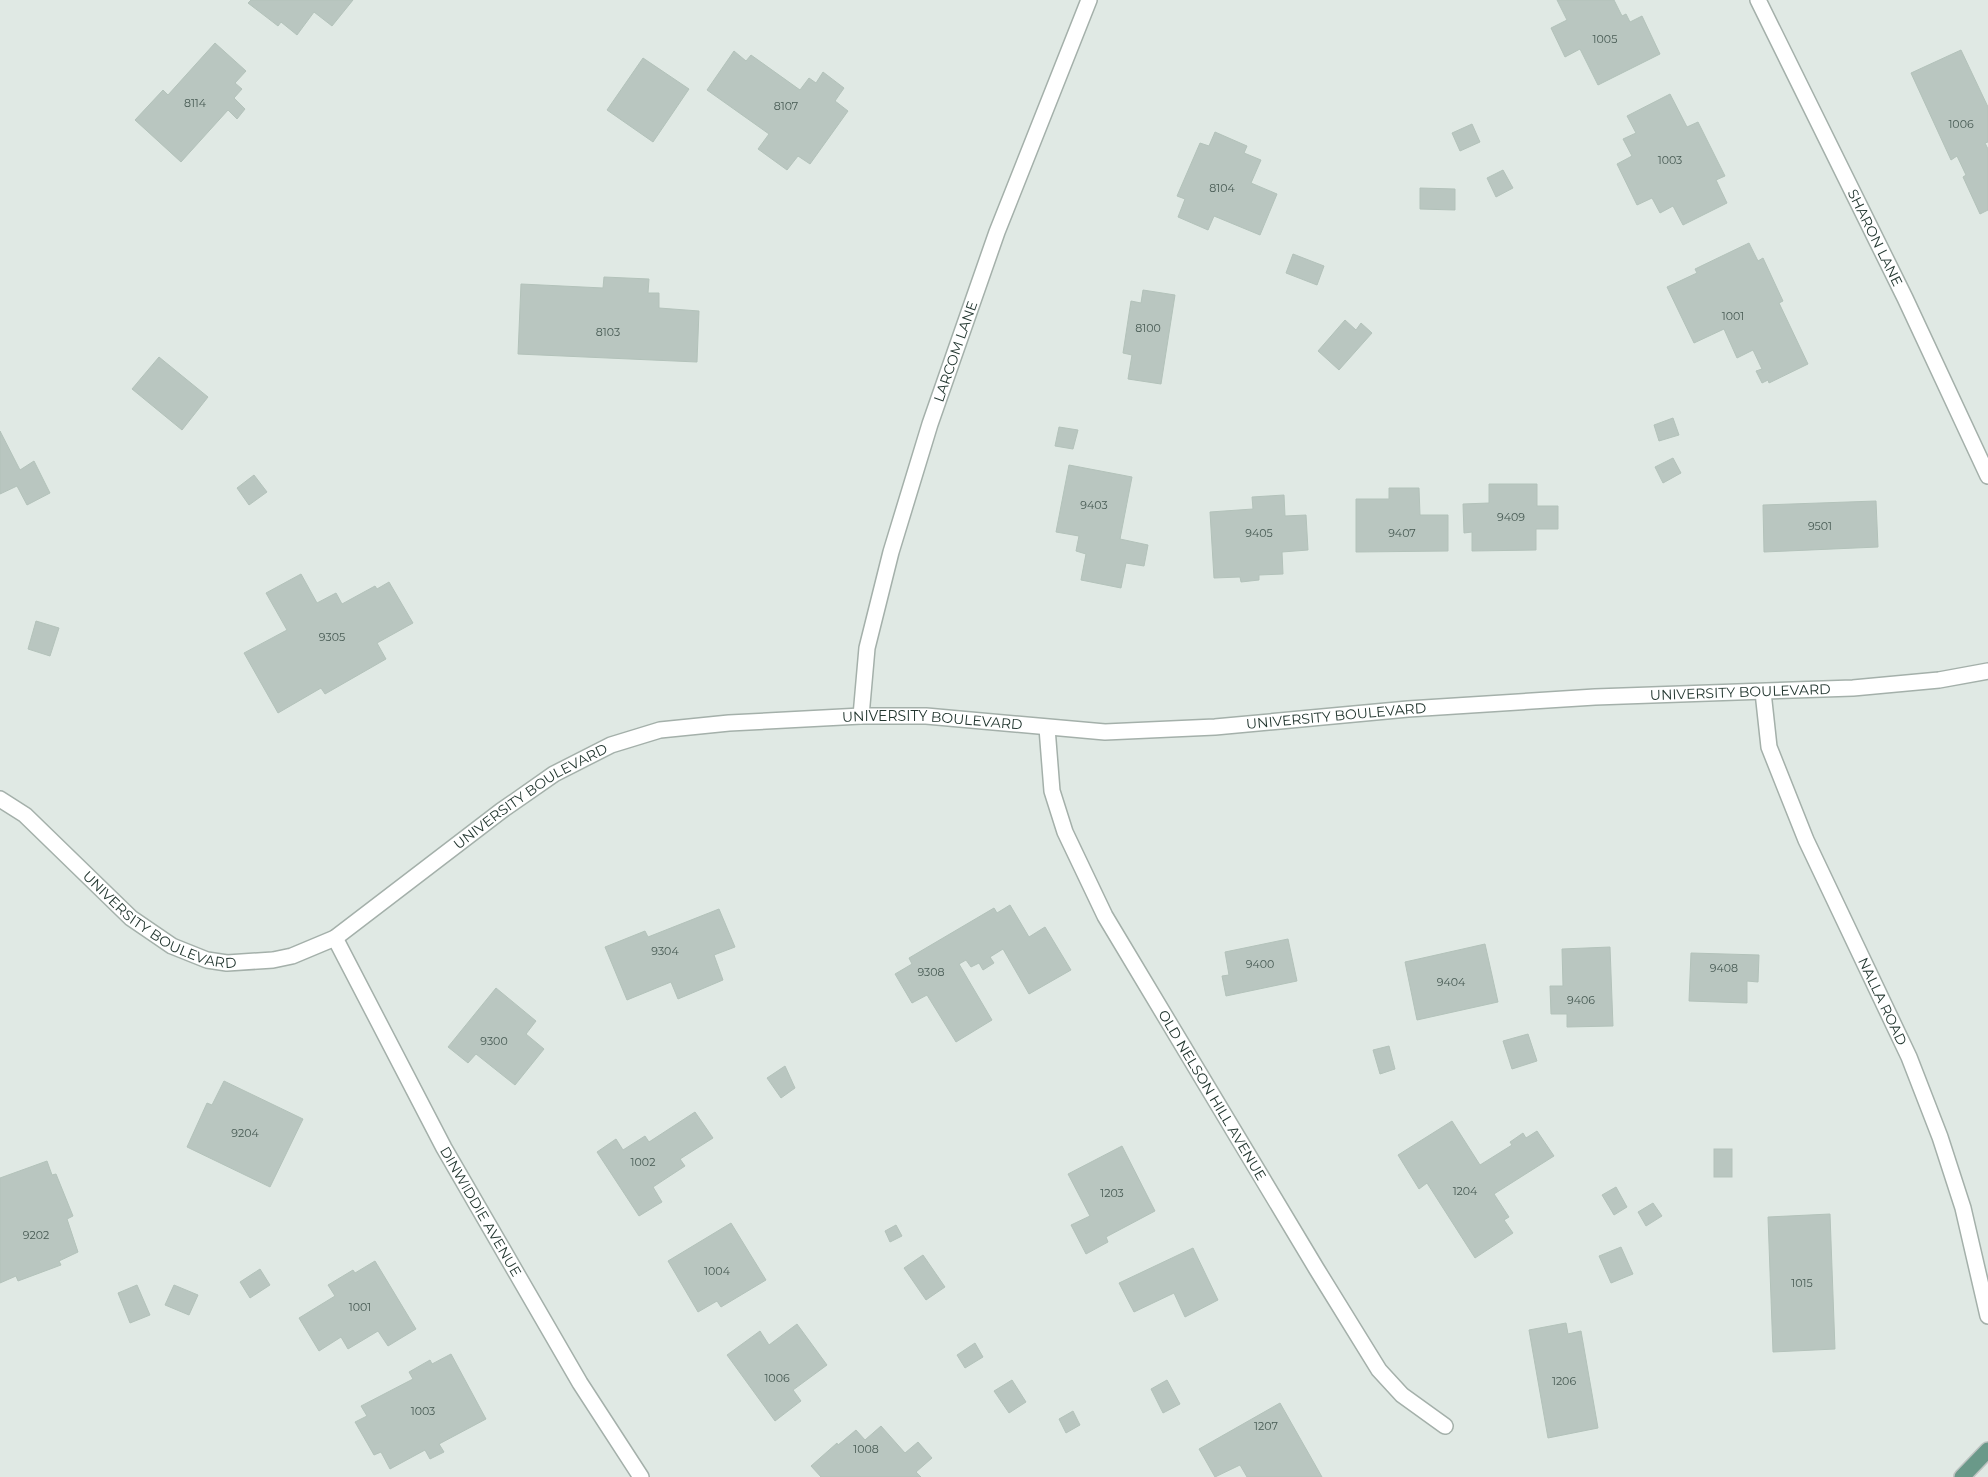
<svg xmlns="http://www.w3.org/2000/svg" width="1988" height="1477" viewBox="0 0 1988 1477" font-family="Montserrat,sans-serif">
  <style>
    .building { fill: #b9c6c0; stroke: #b3c2ba }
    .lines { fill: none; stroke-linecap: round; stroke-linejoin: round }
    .minor-casing { stroke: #a4b0aa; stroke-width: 18 }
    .major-casing { stroke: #bdc3c1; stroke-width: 18 }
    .minor { stroke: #fff; stroke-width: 15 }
    .major { stroke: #6a9989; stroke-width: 15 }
    .labels { text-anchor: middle; stroke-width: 4.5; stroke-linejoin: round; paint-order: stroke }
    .number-label { font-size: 11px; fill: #485b54 }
    .street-label { font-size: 14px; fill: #233730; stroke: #f0f6f2 }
  </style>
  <rect width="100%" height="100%" fill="#e0e9e4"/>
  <g class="building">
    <path d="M251,0H353L332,26L314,12L297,35L281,22L278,26L248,3Z"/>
    <path d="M1557,0H1614L1622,16L1626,14L1630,22L1642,16L1660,54L1598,85L1580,49L1565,57L1551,28L1567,20Z"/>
    <path d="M215,43L246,71L235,83L242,89L234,98L245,109L237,119L228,110L181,162L135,120L163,90L168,95Z"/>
    <path d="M1961,50L1988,107V142L1985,143L1988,149V210L1980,214L1963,177L1966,175L1957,156L1951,160L1911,73Z"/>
    <path d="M734,51L746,61L751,55L800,90L809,78L816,83L823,72L844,88L835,101L848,111L810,164L798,156L787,170L758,149L769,134L707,90Z"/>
    <path d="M643,58L689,89L653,142L607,110Z"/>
    <path d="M1670,94L1687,127L1698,122L1725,176L1716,180L1727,203L1683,225L1673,206L1660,213L1652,198L1637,205L1617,164L1632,156L1623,139L1636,133L1627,116Z"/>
    <path d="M1472,124L1480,142L1460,151L1452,133Z"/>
    <path d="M1215,132L1247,146L1244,153L1261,160L1251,183L1277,194L1260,235L1214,216L1208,230L1178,217L1185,199L1177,196L1200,143L1209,146Z"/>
    <path d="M1503,170L1513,188L1496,197L1487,178Z"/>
    <path d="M1420,188L1455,189V210L1420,209Z"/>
    <path d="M1749,243L1758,261L1763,258L1783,301L1779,303L1808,364L1769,383L1768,380L1762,383L1756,371L1762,369L1753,350L1737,358L1724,329L1694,343L1667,287L1697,273L1695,269Z"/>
    <path d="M1293,254L1324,266L1317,285L1286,273Z"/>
    <path d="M604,277L649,279L648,293H659V308L699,311L697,362L518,354L521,284L603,288Z"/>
    <path d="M1143,290L1175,295L1161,384L1128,379L1132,355L1123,353L1131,301L1141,303Z"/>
    <path d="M1345,320L1356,330L1361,323L1372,333L1339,370L1318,351Z"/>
    <path d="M159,357L208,397L182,430L132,389Z"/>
    <path d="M1673,418L1679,435L1659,441L1654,425Z"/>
    <path d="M1059,427L1078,430L1073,449L1055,446Z"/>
    <path d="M0,431L20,470L34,461L50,493L27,505L17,486L0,494Z"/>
    <path d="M1673,458L1681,473L1663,483L1655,467Z"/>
    <path d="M1069,465L1132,477L1120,539L1148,545L1144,566L1126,563L1121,588L1081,580L1086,554L1076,551L1079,536L1056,532Z"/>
    <path d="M254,475L267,492L249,505L237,488Z"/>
    <path d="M1489,484H1537V506H1558V529H1536V550L1472,551V532L1464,533L1463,504L1489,503Z"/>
    <path d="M1389,488H1419L1420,515H1448V551L1356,552V499H1389Z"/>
    <path d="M1284,495L1285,516L1306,515L1308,550L1282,552L1283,574L1259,575V580L1241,582L1240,577L1214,578L1210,512L1253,509L1252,497Z"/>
    <path d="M1876,501L1878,547L1764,552L1763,505Z"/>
    <path d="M301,574L317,603L336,593L342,604L375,586L377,589L389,582L413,623L377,643L386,659L325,694L321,688L278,713L244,653L287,630L266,593Z"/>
    <path d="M36,621L59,628L50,656L28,649Z"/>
    <path d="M1010,905L1029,937L1045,927L1071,970L1029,994L1003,949L990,957L994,963L983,970L979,963L971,967L966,960L959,964L992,1020L956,1042L927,995L912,1003L895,974L912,964L909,958L994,908L997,913Z"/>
    <path d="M719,909L735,947L714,955L723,980L678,999L671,982L627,1000L605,947L645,931L648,937Z"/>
    <path d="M1288,939L1297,981L1226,996L1222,976L1229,975L1225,952Z"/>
    <path d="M1485,944L1498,1002L1417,1020L1405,962Z"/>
    <path d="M1610,947L1613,1026L1567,1027V1014H1551L1550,986H1563L1562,949Z"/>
    <path d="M1691,953L1759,955L1758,982L1747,981V1003L1689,1001Z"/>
    <path d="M496,988L536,1021L526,1034L544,1049L515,1085L476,1054L468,1063L448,1047Z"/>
    <path d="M1528,1034L1537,1061L1512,1069L1503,1041Z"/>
    <path d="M1389,1046L1395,1069L1380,1074L1373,1050Z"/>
    <path d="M785,1066L795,1088L781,1098L767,1078Z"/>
    <path d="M224,1081L303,1119L270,1187L187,1147L207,1103L212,1105Z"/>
    <path d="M695,1112L713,1138L680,1159L685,1166L653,1187L662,1202L639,1216L597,1152L616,1139L623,1150L645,1136L649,1142Z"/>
    <path d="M1452,1121L1480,1165L1512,1145L1510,1142L1523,1133L1526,1138L1537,1131L1554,1156L1494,1194L1509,1217L1504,1220L1513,1233L1475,1258L1427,1183L1419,1189L1398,1155Z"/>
    <path d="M1122,1146L1155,1211L1106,1237L1108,1242L1086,1254L1071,1225L1090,1216L1068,1174Z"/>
    <rect x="1714" y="1149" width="18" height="28"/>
    <path d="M47,1161L52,1175L56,1174L73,1216L67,1219L78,1252L59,1261L61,1265L18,1281L16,1276L0,1283V1178Z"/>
    <path d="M1616,1187L1627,1207L1614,1215L1602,1195Z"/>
    <path d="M1653,1203L1662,1216L1646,1226L1638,1212Z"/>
    <path d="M1830,1214L1835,1349L1773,1352L1768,1217Z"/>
    <path d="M731,1223L766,1280L721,1307L717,1301L698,1312L668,1261Z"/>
    <path d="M896,1225L902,1236L890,1242L885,1231Z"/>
    <path d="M1621,1247L1633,1274L1611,1283L1599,1256Z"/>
    <path d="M1193,1248L1218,1300L1185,1317L1174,1293L1134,1312L1119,1283Z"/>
    <path d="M923,1255L945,1287L926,1300L904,1268Z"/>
    <path d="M375,1261L416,1329L388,1346L378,1331L348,1349L341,1337L319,1351L299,1318L335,1296L328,1285L353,1270L355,1273Z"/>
    <path d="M260,1269L270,1285L250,1298L240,1282Z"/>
    <path d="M137,1285L150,1315L130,1323L118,1293Z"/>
    <path d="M174,1285L198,1295L189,1315L165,1305Z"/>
    <path d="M1566,1323L1568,1334L1581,1331L1598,1428L1548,1438L1529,1330Z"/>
    <path d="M797,1324L827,1365L793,1390L801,1401L775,1421L727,1355L760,1331L769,1345Z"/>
    <path d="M975,1343L983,1357L965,1368L957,1355Z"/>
    <path d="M451,1354L486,1419L439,1444L444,1452L430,1459L425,1450L390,1469L381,1452L374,1455L355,1422L367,1416L361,1406L413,1379L409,1372L430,1360L432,1364Z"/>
    <path d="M1012,1380L1026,1402L1009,1413L994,1391Z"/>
    <path d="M1167,1380L1180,1404L1163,1413L1151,1389Z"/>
    <path d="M1280,1403L1322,1477H1247L1240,1465L1215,1477L1199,1449Z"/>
    <path d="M1073,1411L1080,1425L1066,1433L1059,1419Z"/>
    <path d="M881,1426L905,1453L918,1442L932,1458L916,1472L921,1477H821L811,1466L837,1443L838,1445L856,1430L865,1440Z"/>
  </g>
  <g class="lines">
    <defs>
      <g id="minor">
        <path id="s1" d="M1758,0L1905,298L1988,476"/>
        <path id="s2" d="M1763,692L1769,747L1806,840L1909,1057L1940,1137L1963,1208L1988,1316"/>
        <path id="s3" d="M861,716L867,648L891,552L930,424L997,232L1089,0"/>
        <path id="s4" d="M1047,728L1052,791L1065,832L1105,916L1316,1268L1379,1370L1402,1395L1445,1426"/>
        <path id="s5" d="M0,799L25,815L131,918L172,946L207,960L227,963L273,960L292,956L335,938L501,811L554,774L611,745L660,730L729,723L861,716H926L1105,732L1215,727L1408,709L1595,697L1853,688L1939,680L1988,671"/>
        <path id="s6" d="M335,938L444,1148L580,1383L641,1477"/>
      </g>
      <path id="major" d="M1962,1477L1988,1450"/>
    </defs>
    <use href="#minor" class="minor-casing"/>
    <use href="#major" class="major-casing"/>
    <use href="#minor" class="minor"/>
    <use href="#major" class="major"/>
  </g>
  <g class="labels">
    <g class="number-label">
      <text x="1605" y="43">1005</text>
      <text x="195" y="107">8114</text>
      <text x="786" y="110">8107</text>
      <text x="1961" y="128">1006</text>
      <text x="1670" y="164">1003</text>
      <text x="1222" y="192">8104</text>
      <text x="1733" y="320">1001</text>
      <text x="1148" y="332">8100</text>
      <text x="608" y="336">8103</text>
      <text x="1094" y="509">9403</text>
      <text x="1511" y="521">9409</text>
      <text x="1820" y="530">9501</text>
      <text x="1259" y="537">9405</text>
      <text x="1402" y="537">9407</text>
      <text x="332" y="641">9305</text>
      <text x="665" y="955">9304</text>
      <text x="1260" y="968">9400</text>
      <text x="1724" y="972">9408</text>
      <text x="931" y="976">9308</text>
      <text x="1451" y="986">9404</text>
      <text x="1581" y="1004">9406</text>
      <text x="494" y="1045">9300</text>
      <text x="245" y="1137">9204</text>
      <text x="643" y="1166">1002</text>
      <text x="1465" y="1195">1204</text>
      <text x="1112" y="1197">1203</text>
      <text x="36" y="1239">9202</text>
      <text x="717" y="1275">1004</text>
      <text x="1802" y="1287">1015</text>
      <text x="360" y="1311">1001</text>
      <text x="777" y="1382">1006</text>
      <text x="1564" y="1385">1206</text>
      <text x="423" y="1415">1003</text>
      <text x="1266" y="1430">1207</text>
      <text x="866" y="1453">1008</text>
    </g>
    <g class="street-label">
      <text dy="5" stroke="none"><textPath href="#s1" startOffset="265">SHARON LANE</textPath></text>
      <text dy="5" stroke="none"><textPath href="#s3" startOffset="378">LARCOM LANE</textPath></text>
      <text dy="5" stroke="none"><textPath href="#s5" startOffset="1869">UNIVERSITY BOULEVARD</textPath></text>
      <text dy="5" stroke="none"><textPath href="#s5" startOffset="1464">UNIVERSITY BOULEVARD</textPath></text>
      <text dy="5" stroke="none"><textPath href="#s5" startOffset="1059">UNIVERSITY BOULEVARD</textPath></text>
      <text dy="5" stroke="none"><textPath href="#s5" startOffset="639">UNIVERSITY BOULEVARD</textPath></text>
      <text dy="5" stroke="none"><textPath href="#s5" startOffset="204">UNIVERSITY BOULEVARD</textPath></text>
      <text dy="5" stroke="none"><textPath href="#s2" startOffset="334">NALLA ROAD</textPath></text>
      <text dy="5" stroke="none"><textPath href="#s4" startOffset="408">OLD NELSON HILL AVENUE</textPath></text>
      <text dy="5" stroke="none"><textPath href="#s6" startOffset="310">DINWIDDIE AVENUE</textPath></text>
    </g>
  </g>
</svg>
